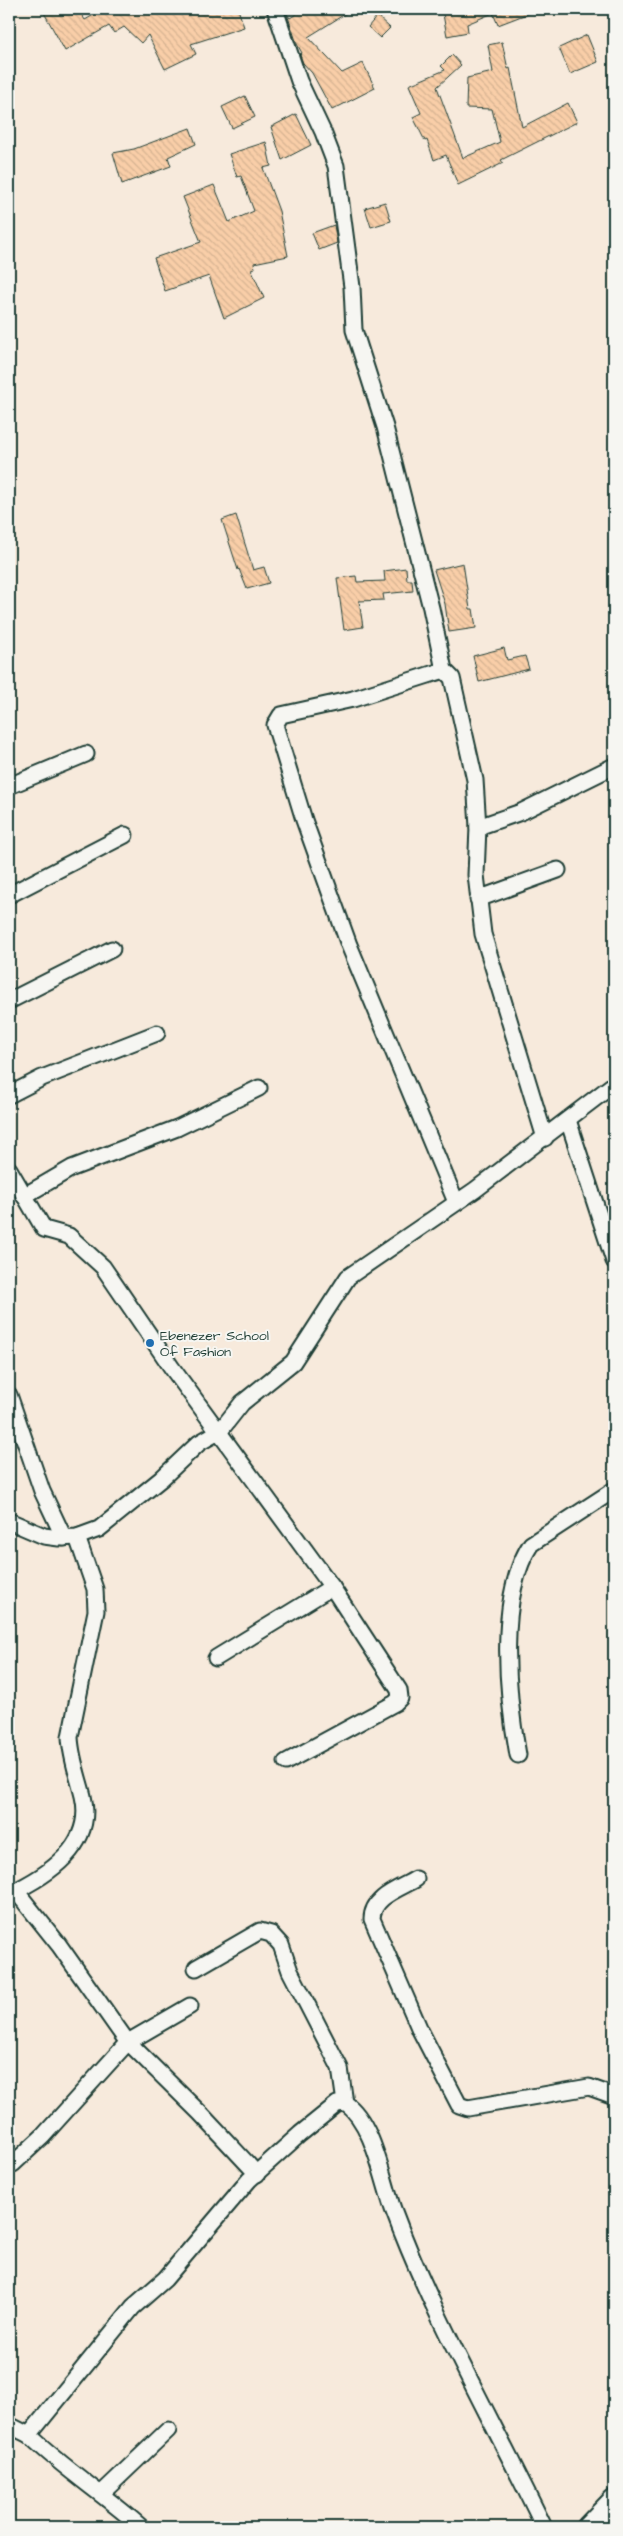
<svg xmlns="http://www.w3.org/2000/svg" width="623" height="2536" viewBox="0 0 623 2536" font-family="'Architects Daughter',sans-serif">
  <style>
    .building { fill: url(#building-back-hatch); stroke: #1f3d34 }
    .lines { fill: none; stroke-linecap: round; stroke-linejoin: round }
    .street-casing { stroke: #1f3d34; stroke-width: 19 }
    .secondary-casing { stroke: #1f3d34; stroke-width: 25 }
    .street { stroke: #f6f6f2; stroke-width: 15 }
    .secondary { stroke: #f6f6f2; stroke-width: 21 }
    .poi-dot { fill: #1f6fb2; stroke: #f6f6f2; stroke-width: 2 }
    .labels { text-anchor: middle; stroke-width: 4; stroke-linejoin: round; paint-order: stroke }
    .poi-label { font-size: 14px; fill: #1f3d34; stroke: #f6f6f2; text-anchor: start }
  </style>
  <defs>
    <pattern id="building-back-hatch" width="6" height="6" patternUnits="userSpaceOnUse" patternTransform="scale(1.25)"><rect width="6" height="6" fill="#f9cea8"/><path d="M-1 5l2 2M0 0l6 6M5-1l2 2" fill="none" stroke="#d5b291"/></pattern>
  </defs>
  <rect width="100%" height="100%" fill="#f7eadc"/>
  <filter id="ink" filterUnits="userSpaceOnUse"><feTurbulence type="fractalNoise" baseFrequency=".02" numOctaves="2"/><feDisplacementMap in="SourceGraphic" scale="10" xChannelSelector="R" yChannelSelector="G"/><feConvolveMatrix kernelMatrix="1 2 1 2 8 2 1 2 1" color-interpolation-filters="sRGB"/></filter>
  <g filter="url(#ink)">
    <g class="building">
      <path d="M42,9H78L85,20L104,9H238L244,27L191,44L196,54L165,69L148,35L141,43L124,27L114,33L109,26L65,51Z"/>
      <path d="M304,9H353L308,37L342,73L363,63L375,88L332,110L312,73L303,63L300,55L302,53L297,44L287,14L290,18Z"/>
      <path d="M442,9H537V10L498,25L493,13L467,24L468,32L447,36Z"/>
      <path d="M377,16L390,28L380,38L368,27Z"/>
      <path d="M587,35L598,62L570,74L559,48Z"/>
      <path d="M502,42L508,69L510,68L522,127L568,103L577,122L501,160L503,163L458,185L446,155L434,160L427,140L425,141L413,117L421,113L409,85L445,70L441,66L452,55L461,65L437,87L463,158L500,142L492,109L466,108L467,78L493,72L488,45Z"/>
      <path d="M245,96L255,117L232,128L222,107Z"/>
      <path d="M296,114L311,145L282,160L271,127Z"/>
      <path d="M190,128L196,144L168,157L171,166L122,184L113,153L134,149Z"/>
      <path d="M266,142L271,166L263,168L279,211L288,256L254,263L255,268L251,269L264,298L224,318L209,276L165,291L154,258L201,242L183,197L214,185L229,222L254,211L241,176L237,177L229,154Z"/>
      <path d="M385,202L391,221L371,227L365,208Z"/>
      <path d="M334,225L337,243L319,250L312,233Z"/>
      <path d="M236,515L253,570L264,567L269,583L247,589L239,569L238,570L222,520Z"/>
      <path d="M463,563L470,609H473L476,628L449,632L445,604L434,570Z"/>
      <path d="M406,568L407,580H412L413,591L383,594L384,600L359,601L363,627L344,630L337,578L356,576L357,582L385,581L384,571Z"/>
      <path d="M504,648L507,660L525,656L529,669L479,682L473,656Z"/>
    </g>
    <g class="lines">
      <defs>
        <g id="street">
          <path d="M275,9L299,81L323,132L336,166L352,287L354,330L385,427L431,608L444,670L452,678L475,780L478,827L476,875L483,934L545,1138"/>
          <path d="M444,670L353,699L281,715L275,725L304,820L349,945L456,1202"/>
          <path d="M9,786L86,754"/>
          <path d="M478,827L521,812L614,766"/>
          <path d="M9,895L125,835"/>
          <path d="M478,899L558,870"/>
          <path d="M9,1001L112,949"/>
          <path d="M9,1095L42,1078L157,1033"/>
          <path d="M568,1120L614,1261"/>
          <path d="M9,1169L44,1229L69,1236L103,1267L172,1368L332,1587L399,1690L400,1698L395,1703L286,1762"/>
          <path d="M24,1196L72,1168L177,1128L259,1088"/>
          <path d="M9,1395L42,1491L64,1538"/>
          <path d="M9,1521L44,1536L59,1538L77,1537L99,1529L161,1479L199,1443L220,1431L242,1403L293,1362L348,1277L475,1190L614,1084"/>
          <path d="M216,1658L332,1587"/>
          <path d="M518,1755C507,1695 497,1596 531,1544L614,1490"/>
          <path d="M416,1879C399,1889 372,1897 372,1919L420,2030L459,2105L468,2108L589,2087L614,2096"/>
          <path d="M16,1891L59,1945L126,2040L200,2113L257,2174"/>
          <path d="M9,1894C47,1876 95,1846 83,1796C78,1776 71,1758 70,1737L96,1611L95,1589L77,1537"/>
          <path d="M196,1968L260,1931L271,1934L281,1945L290,1971L340,2068L345,2103"/>
          <path d="M9,2164H13L43,2136L128,2042L190,2006"/>
          <path d="M9,2425L29,2435"/>
          <path d="M102,2493L168,2430"/>
          <path d="M141,2527C105,2495 64,2469 29,2435L133,2307L165,2279L249,2180L300,2134L337,2104L345,2103C373,2122 382,2178 393,2209C433,2317 494,2423 544,2527"/>
        </g>
        <path id="secondary" d="M588,2527L614,2500"/>
      </defs>
      <use href="#street" class="street-casing"/>
      <use href="#secondary" class="secondary-casing"/>
      <use href="#street" class="street"/>
      <use href="#secondary" class="secondary"/>
    </g>
  </g>
  <circle class="poi-dot" cx="150" cy="1343" r="5"/>
  <g class="labels">
    <g class="poi-label">
      <text x="160" y="1340">Ebenezer School<tspan x="160" dy="16">Of Fashion</tspan></text>
    </g>
  </g>
  <rect width="623" height="2536" fill="none" stroke="#f6f6f2" stroke-width="30"/>
  <rect x="15" y="15" width="593" height="2506" fill="none" stroke="#1f3d34" stroke-width="2" filter="url(#ink)"/>
</svg>
